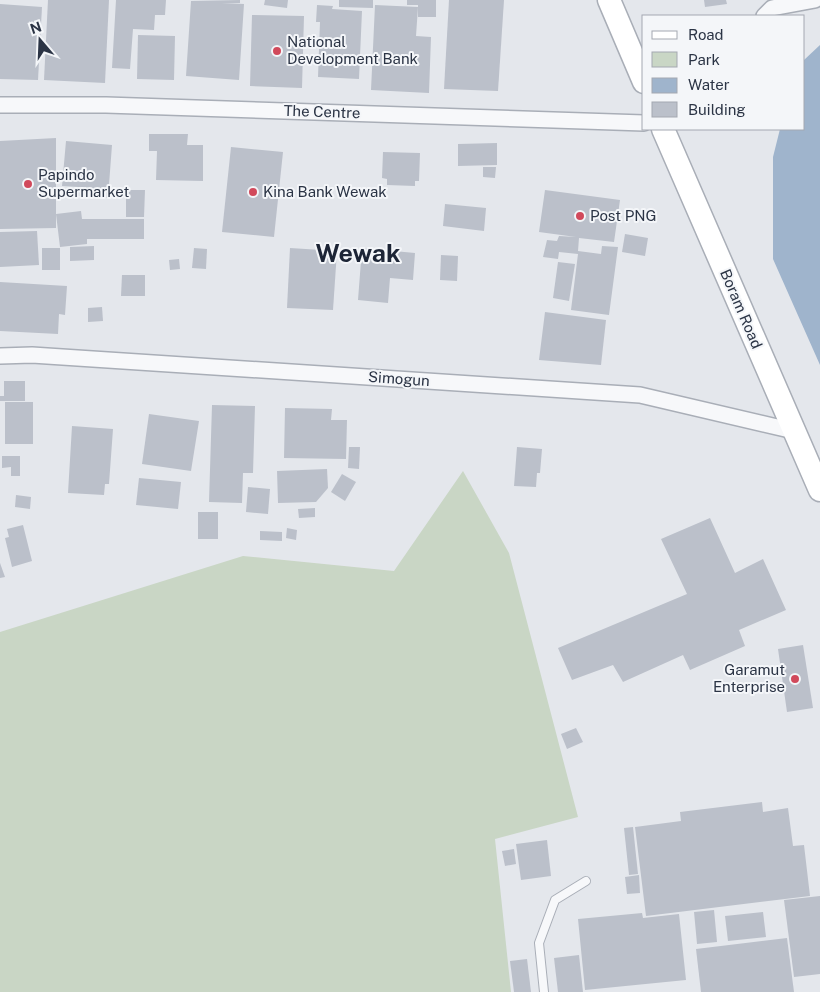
<svg xmlns="http://www.w3.org/2000/svg" width="820" height="992" viewBox="0 0 820 992" font-family="'Public Sans',sans-serif">
  <style>
    .green { fill: #c9d6c5 }
    .water { fill: #9fb4cc }
    .building { fill: #bbc0ca }
    .lines { fill: none; stroke-linecap: round; stroke-linejoin: round }
    .lane-casing { stroke: #a9aeb7; stroke-width: 10 }
    .street-casing { stroke: #a9aeb7; stroke-width: 18 }
    .secondary-casing { stroke: #a9aeb7; stroke-width: 25 }
    .lane { stroke: #f7f8fa; stroke-width: 8 }
    .street { stroke: #f7f8fa; stroke-width: 15 }
    .secondary { stroke: #fff; stroke-width: 22 }
    .poi-dot { fill: #d1495b; stroke: #f4f6f9; stroke-width: 2 }
    .labels { text-anchor: middle; stroke-width: 4; stroke-linejoin: round; paint-order: stroke }
    .poi-label { font-size: 15px; fill: #2b3445; stroke: #f4f6f9; text-anchor: start }
    .street-label { font-size: 15px; fill: #2b3445; stroke: #f4f6f9 }
    .town-label { font-size: 25px; font-weight: bold; fill: #1d2536; stroke: #f4f6f9 }
  </style>
  <rect width="100%" height="100%" fill="#e4e7ec"/>
  <path class="green" d="M463,471L509,553L578,817L495,839L511,992H0V632L243,556L394,571Z"/>
  <path class="water" d="M820,45V365L773,259V157L780,129H804V60Z"/>
  <g class="building">
    <path d="M48,0H109L105,83L44,80Z"/>
    <path d="M116,0H166L165,15H155L154,30L133,29L130,69L112,68Z"/>
    <path d="M240,0V3H222L244,4L239,80L186,76L191,1Z"/>
    <path d="M265,0H288L287,8L264,5Z"/>
    <path d="M339,0H373V8L339,7Z"/>
    <path d="M407,0H436V17H418V5H407Z"/>
    <path d="M449,0H504L498,91L444,89Z"/>
    <path d="M704,0H726L727,4L705,7Z"/>
    <path d="M0,4L42,7L38,80L0,79Z"/>
    <path d="M317,5L333,6L332,9L362,11L359,79L318,77L320,22H316Z"/>
    <path d="M375,5L418,7L416,36L431,37L429,93L371,90Z"/>
    <path d="M252,15L304,16L302,88L250,86Z"/>
    <path d="M138,35L175,36L174,80L137,79Z"/>
    <path d="M149,134H188L187,145H203V181L156,180L157,151H149Z"/>
    <path d="M56,138V228L0,229V141Z"/>
    <path d="M66,141L112,145L108,198L77,196L78,187L62,186Z"/>
    <path d="M497,143V165L458,166V144Z"/>
    <path d="M231,147L283,152L274,237L222,232Z"/>
    <path d="M383,152L420,153L419,181H415V186L387,185V179L382,178Z"/>
    <path d="M483,167H496L495,178L483,177Z"/>
    <path d="M126,190H145L144,217H126Z"/>
    <path d="M545,190L620,200L614,242L579,238L578,251L601,254L602,246L618,247L609,315L571,310L578,254L559,252L558,259L543,257L547,240L557,241L559,236L576,237L539,232Z"/>
    <path d="M445,204L486,208L484,231L443,226Z"/>
    <path d="M81,211L82,219H144V239H87V244L60,247L56,214Z"/>
    <path d="M37,231L39,265L0,267V232Z"/>
    <path d="M625,234L648,238L645,256L622,252Z"/>
    <path d="M94,246V260L70,261V247Z"/>
    <rect x="42" y="248" width="18" height="22"/>
    <path d="M194,248L207,249L206,269L192,268Z"/>
    <path d="M290,248L337,251L333,310L287,308Z"/>
    <path d="M362,248L415,253L413,280L390,278L388,303L358,300Z"/>
    <path d="M441,255L458,256L457,281L440,280Z"/>
    <path d="M179,259L180,269L170,270L169,260Z"/>
    <path d="M558,262L575,264L569,301L553,298Z"/>
    <path d="M122,275H145V296H121Z"/>
    <path d="M0,282L67,286L65,315L59,314L58,334L0,331Z"/>
    <path d="M102,307L103,321L88,322V308Z"/>
    <path d="M545,312L606,320L601,365L539,360Z"/>
    <path d="M4,381H25V401H0V396H4Z"/>
    <rect x="5" y="402" width="28" height="42"/>
    <path d="M212,405L255,406L253,473H243L242,503L209,502Z"/>
    <path d="M285,408L332,409L331,420H347L346,459L284,458Z"/>
    <path d="M149,414L199,421L191,471L142,464Z"/>
    <path d="M72,426L113,429L109,484H105L104,495L68,493Z"/>
    <path d="M349,447H360L359,469L348,468Z"/>
    <path d="M517,447L542,449L540,473H537L536,487L514,486Z"/>
    <path d="M2,456H20V476H11V467L2,468Z"/>
    <path d="M327,469L328,488L316,502L278,503L277,471Z"/>
    <path d="M342,474L356,482L345,501L331,492Z"/>
    <path d="M139,478L181,482L178,509L136,505Z"/>
    <path d="M248,487L270,489L268,514L246,512Z"/>
    <path d="M16,495L31,497L30,509L15,507Z"/>
    <path d="M315,508V517L299,518L298,509Z"/>
    <rect x="198" y="512" width="20" height="27"/>
    <path d="M710,518L735,573L763,559L786,610L739,630L745,646L690,670L683,655L623,682L613,665L572,680L558,648L687,594L661,539Z"/>
    <path d="M23,525L32,561L12,567L5,538L9,537L7,529Z"/>
    <path d="M287,528L297,530L296,540L286,538Z"/>
    <path d="M260,531L282,532V541L260,540Z"/>
    <path d="M0,563L5,577L0,578Z"/>
    <path d="M803,645L813,708L787,712L778,649Z"/>
    <path d="M576,728L583,742L567,749L561,734Z"/>
    <path d="M762,802L763,812L788,808L793,846L804,845L810,896L646,916L635,827L681,821L680,812Z"/>
    <path d="M633,827L638,874L629,875L624,828Z"/>
    <path d="M547,840L551,876L521,880L516,844Z"/>
    <path d="M514,849L516,864L505,866L502,851Z"/>
    <path d="M639,875L640,893L627,894L625,877Z"/>
    <path d="M820,896V974L794,977L784,900Z"/>
    <path d="M714,910L717,942L697,944L694,912Z"/>
    <path d="M763,912L766,937L728,941L725,916Z"/>
    <path d="M642,913L643,918L679,914L686,980L585,990L578,919Z"/>
    <path d="M787,938L794,992H701L696,949Z"/>
    <path d="M579,955L583,992H558L554,958Z"/>
    <path d="M527,959L531,992H514L510,961Z"/>
  </g>
  <g class="lines">
    <defs>
      <path id="lane" d="M544,992L539,943L555,900L586,881"/>
      <g id="street">
        <path d="M764,16L772,8L815,0"/>
        <path d="M0,105H106L644,123"/>
        <path d="M0,356L32,355L640,395L794,431"/>
      </g>
      <g id="secondary">
        <path d="M609,0L644,82"/>
        <path d="M663,129L820,490"/>
      </g>
    </defs>
    <use href="#lane" class="lane-casing"/>
    <use href="#street" class="street-casing"/>
    <use href="#secondary" class="secondary-casing"/>
    <use href="#lane" class="lane"/>
    <use href="#street" class="street"/>
    <use href="#secondary" class="secondary"/>
  </g>
  <g class="poi-dot">
    <circle cx="277" cy="51" r="5"/>
    <circle cx="28" cy="184" r="5"/>
    <circle cx="253" cy="192" r="5"/>
    <circle cx="580" cy="216" r="5"/>
    <circle cx="795" cy="679" r="5"/>
  </g>
  <g class="labels">
    <g class="poi-label">
      <text x="287" y="47">National<tspan x="287" dy="17">Development Bank</tspan></text>
      <text x="38" y="180">Papindo<tspan x="38" dy="17">Supermarket</tspan></text>
      <text x="263" y="197">Kina Bank Wewak</text>
      <text x="590" y="221">Post PNG</text>
      <text x="785" y="675" text-anchor="end">Garamut<tspan x="785" dy="17">Enterprise</tspan></text>
    </g>
    <g class="street-label">
      <text transform="translate(322 112) rotate(2)" y="5">The Centre</text>
      <text transform="translate(741 309) rotate(67)" y="5">Boram Road</text>
      <text transform="translate(399 379) rotate(4)" y="5">Simogun</text>
    </g>
    <g class="town-label">
      <text x="358" y="262">Wewak</text>
    </g>
  </g>
  <rect x="642" y="15" width="162" height="115" fill="#f4f6f9" stroke="#a4a8b1"/>
  <rect x="652" y="31" width="25" height="8" fill="#ffffff" stroke="#a4a8b1"/>
  <text x="688" y="40" font-size="15" fill="#2b3445">Road</text>
  <rect x="652" y="52" width="25" height="15" fill="#c9d6c5" stroke="#a4a8b1"/>
  <text x="688" y="65" font-size="15" fill="#2b3445">Park</text>
  <rect x="652" y="78" width="25" height="15" fill="#9fb4cc" stroke="#a4a8b1"/>
  <text x="688" y="90" font-size="15" fill="#2b3445">Water</text>
  <rect x="652" y="102" width="25" height="15" fill="#bbc0ca" stroke="#a4a8b1"/>
  <text x="688" y="115" font-size="15" fill="#2b3445">Building</text>
  <g transform="translate(40 40) rotate(341)" stroke="#f4f6f9" stroke-width="4" paint-order="stroke">
  <path d="M0-4L9 19L0 12L-9 19Z" fill="#2b3445"/>
  <text y="-8" font-size="14" font-weight="bold" text-anchor="middle" fill="#2b3445">N</text>
  </g>
</svg>
